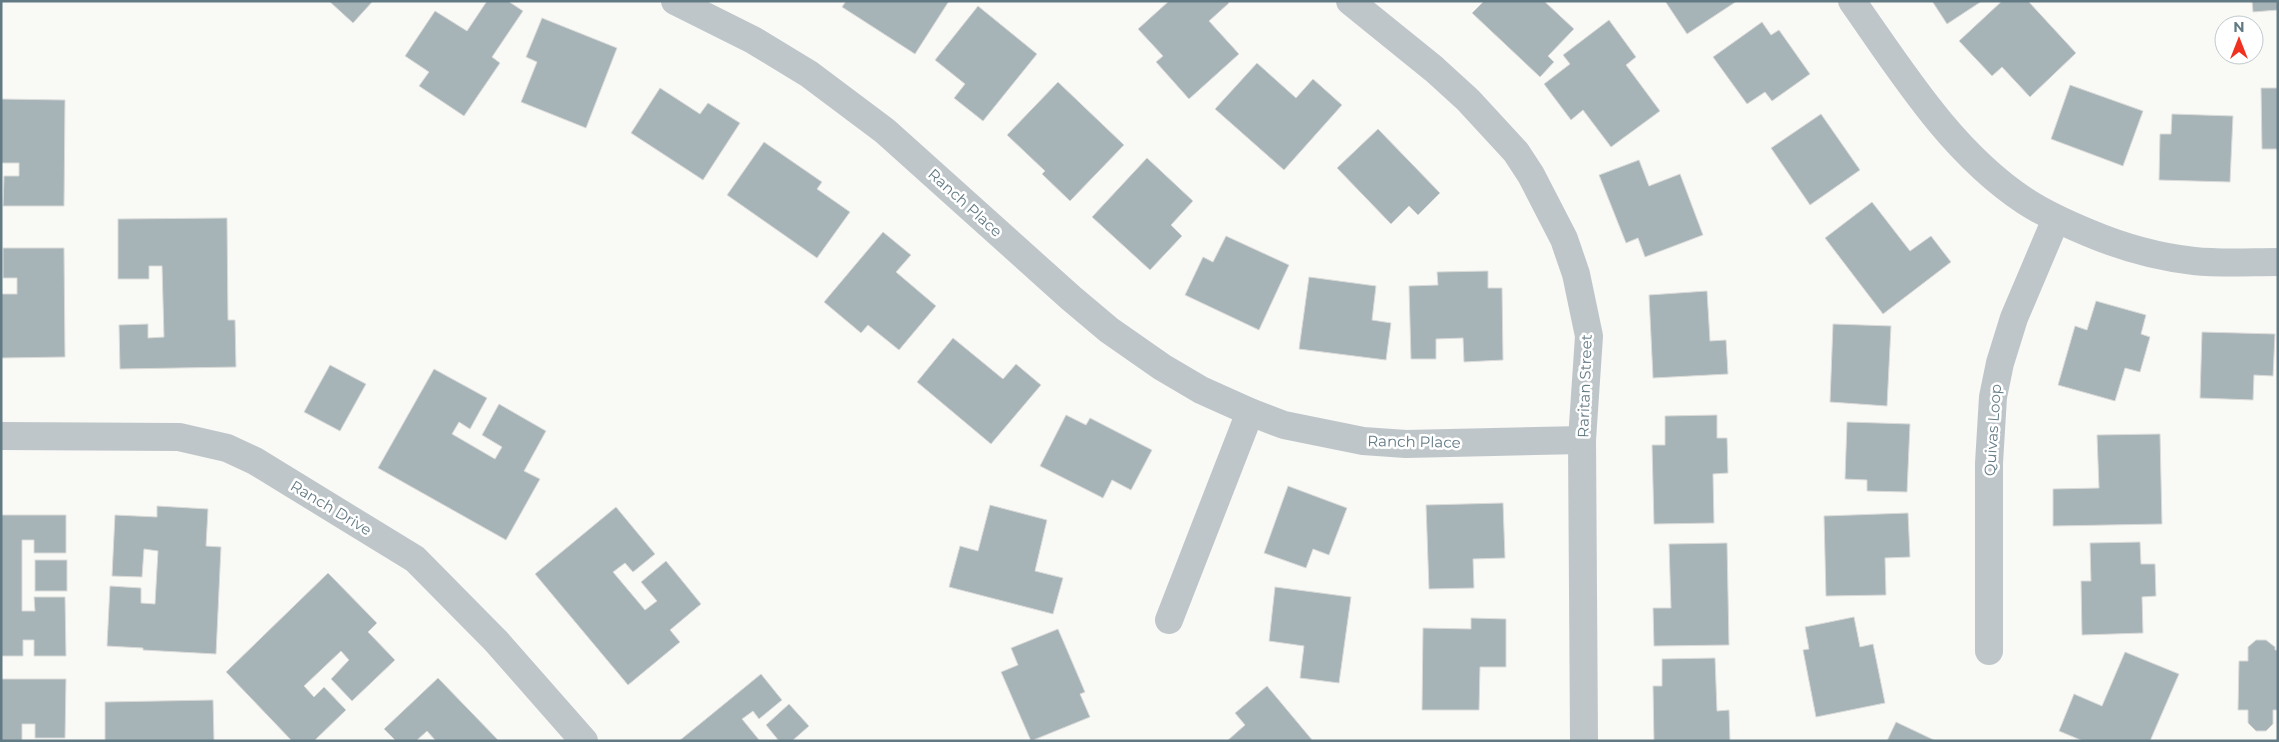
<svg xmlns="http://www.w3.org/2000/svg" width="2279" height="742" viewBox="0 0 2279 742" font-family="Montserrat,sans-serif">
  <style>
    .building { fill: #a6b3b7; stroke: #dbdbd9 }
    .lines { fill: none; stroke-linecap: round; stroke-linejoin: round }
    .street { stroke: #bfc6c9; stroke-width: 28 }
    .labels { text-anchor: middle; stroke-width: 5; stroke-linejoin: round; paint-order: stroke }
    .street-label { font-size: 15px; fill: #627a84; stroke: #fff }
  </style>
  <rect width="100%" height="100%" fill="#f9f9f6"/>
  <g class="building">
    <path d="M329,1H373L353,23Z"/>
    <path d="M487,1H508L523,11L492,57L500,63L464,116L419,86L429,72L405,56L435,11L467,31Z"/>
    <path d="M846,1H949L915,54L842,7Z"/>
    <path d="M1169,1H1227L1229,3L1209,21L1239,54L1189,99L1156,62L1163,56L1138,29Z"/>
    <path d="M1484,1H1544L1574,29L1548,56L1554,62L1540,77L1472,13Z"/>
    <path d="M1665,1H1737L1687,34Z"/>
    <path d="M1932,1H1982L1947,24Z"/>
    <path d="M2002,1H2028L2076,53L2030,97L2002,67L1992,76L1959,41Z"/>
    <path d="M2252,1H2278V10L2253,12Z"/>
    <path d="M978,6L1037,54L983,121L954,98L965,84L935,60Z"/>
    <path d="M542,18L617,48L586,128L521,102L537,62L526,57Z"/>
    <path d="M1609,20L1636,57L1626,65L1660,111L1611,147L1583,110L1571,120L1544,84L1570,64L1563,55Z"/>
    <path d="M1762,22L1771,35L1779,30L1810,74L1772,101L1765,92L1747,104L1713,57Z"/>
    <path d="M1257,63L1296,98L1313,79L1342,105L1284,170L1215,109Z"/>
    <path d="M1058,82L1124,145L1070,201L1042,174L1045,171L1007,135Z"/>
    <path d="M2070,85L2143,111L2123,166L2051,139Z"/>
    <path d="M660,88L700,114L708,103L740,123L703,180L631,133Z"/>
    <path d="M2261,88H2278V149H2262Z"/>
    <path d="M1,99L65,100L64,206H3L4,176H19V163H1Z"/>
    <path d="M1821,114L1860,170L1810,205L1771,148Z"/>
    <path d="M2172,114L2233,116L2230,182L2159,180L2160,134H2171Z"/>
    <path d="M1378,129L1440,193L1418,215L1409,206L1391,224L1337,168Z"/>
    <path d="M764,142L822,182L817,189L850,212L817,258L727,195Z"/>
    <path d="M1147,158L1193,201L1171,225L1182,236L1150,270L1092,217Z"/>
    <path d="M1639,160L1649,186L1680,174L1703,235L1645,257L1638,238L1626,243L1599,175Z"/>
    <path d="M1872,202L1910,251L1931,236L1951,262L1883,314L1825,238Z"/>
    <path d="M227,218L228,320H235L236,367L120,369L119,325L148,324V338L164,337L162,266H149V279H118V219Z"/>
    <path d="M883,232L911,255L896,272L936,306L899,350L868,325L861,333L824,302Z"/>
    <path d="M1226,236L1289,265L1259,330L1185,295L1203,257L1213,262Z"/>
    <path d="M3,248H64L65,357L1,358V294H17V278H3Z"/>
    <path d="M1488,271V288H1502L1503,360L1464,362L1463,338L1436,339V359H1411L1409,286L1438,285L1437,272Z"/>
    <path d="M1309,277L1376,286L1372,320L1391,323L1386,360L1299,349Z"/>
    <path d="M1707,291L1710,341L1726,340L1728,374L1653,378L1649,295Z"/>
    <path d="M2096,301L2146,315L2141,334L2150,337L2140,372L2125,368L2115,401L2058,385L2075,326L2087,330Z"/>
    <path d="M1833,324L1891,326L1887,406L1830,402Z"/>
    <path d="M2202,332L2275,334L2273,376L2254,375L2253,400L2200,398Z"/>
    <path d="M953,338L1003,379L1016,364L1041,385L991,444L917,382Z"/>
    <path d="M330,365L366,384L340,431L304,412Z"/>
    <path d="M434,369L487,398L470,429L459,422L452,434L495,459L502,447L482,435L499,404L546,431L524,471L540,479L506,540L378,468Z"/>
    <path d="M1066,415L1086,425L1090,418L1152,450L1131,490L1112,480L1103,498L1040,466Z"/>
    <path d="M1717,415V438H1727L1728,473L1713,474L1714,523L1654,524L1652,445H1665V416Z"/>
    <path d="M1847,422L1910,424L1907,492L1867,491V480L1845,479Z"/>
    <path d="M2160,434L2162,524L2053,526V489L2099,488L2097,435Z"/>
    <path d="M1288,486L1347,508L1329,555L1313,549L1306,568L1264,553Z"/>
    <path d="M1503,503L1505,558L1473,559L1474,588L1429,589L1426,505Z"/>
    <path d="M990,505L1047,520L1035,571L1063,578L1053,614L949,587L960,546L978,551Z"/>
    <path d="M157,506L208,509L206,546L221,547L216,654L143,650V648L107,646L110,586L141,588V603L155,604L158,551L144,549L142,577L112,576L115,515L157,517Z"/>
    <path d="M616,507L655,554L633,572L625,563L613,572L645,610L657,601L641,582L666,561L701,604L670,630L680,642L628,685L535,574Z"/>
    <path d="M1908,513L1910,557L1885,558L1886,595L1826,596L1824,516Z"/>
    <path d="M1,515H66V553H34V540H22V611H35L34,597H65L66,656H34V640H23V656H1Z"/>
    <path d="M2140,542L2141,564H2155L2156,596L2142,597L2143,633L2082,635L2081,581H2091L2090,543Z"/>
    <path d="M1727,543L1729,645L1654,646L1653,608H1671L1669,544Z"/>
    <rect x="35" y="560" width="32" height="31"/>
    <path d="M328,573L377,623L368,632L395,660L352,701L331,679L349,660L341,651L304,686L314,697L324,687L346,710L314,741H292L226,672Z"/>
    <path d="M1275,587L1351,597L1339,683L1300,678L1304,646L1269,641Z"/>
    <path d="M1854,617L1860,647L1873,644L1885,703L1816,717L1803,650L1809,649L1805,627Z"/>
    <path d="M1471,618L1506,619V667H1480L1479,710H1422L1423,628L1471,629Z"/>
    <path d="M1058,629L1085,692L1080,694L1090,717L1031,741L1001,672L1018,665L1011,648Z"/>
    <path d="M2256,640H2266L2275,647V650H2278V710H2273V724L2266,731H2256L2248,723V710H2238L2239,661H2248V647Z"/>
    <path d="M2125,652L2179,674L2150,741H2083L2059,731L2074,694L2102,706Z"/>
    <path d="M1715,658L1717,711L1729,710L1730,741H1654L1653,686H1662V659Z"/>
    <path d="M761,674L782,700L759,719L753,711L742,719L760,741H679Z"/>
    <path d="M438,678L499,741H436L427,731L416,741H396L384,729Z"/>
    <path d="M1,679H66L65,738H35V724H22V741H1Z"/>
    <path d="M1267,686L1313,741H1227L1245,725L1235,713Z"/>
    <path d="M213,700L214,741H105V702Z"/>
    <path d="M789,704L809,726L792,741H779L766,725Z"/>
    <path d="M1896,722L1936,741H1887Z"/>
  </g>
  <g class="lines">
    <g class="street">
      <path d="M675,1L753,40L809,74L885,131L1071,298L1109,330L1162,367L1201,390L1250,412L1284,425L1363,441L1406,444L1582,440"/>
      <path d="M1350,1L1434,69L1468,100L1516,152L1531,175L1564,239L1576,274L1589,336L1582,440L1584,741"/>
      <path d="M1852,1C1902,72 1951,152 2025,201C2045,214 2067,224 2089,233C2122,247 2158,257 2194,261C2222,264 2250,262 2278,262"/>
      <path d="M1,436L179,437L227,448L255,461L415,559L496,641L584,741"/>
      <path d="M1169,620L1250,412"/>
      <path d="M1989,651V463L1993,397L2000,363L2014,318L2056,219"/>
    </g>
  </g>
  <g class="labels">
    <g class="street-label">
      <text transform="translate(965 203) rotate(42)" y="5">Ranch Place</text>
      <text transform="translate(1585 386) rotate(-88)" y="5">Raritan Street</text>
      <text transform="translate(1993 430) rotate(-86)" y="5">Quivas Loop</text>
      <text transform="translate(1414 442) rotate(1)" y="5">Ranch Place</text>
      <text transform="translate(331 508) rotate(31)" y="5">Ranch Drive</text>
    </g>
  </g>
  <rect width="2279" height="742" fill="none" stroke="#627a84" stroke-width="5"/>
  <g transform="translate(2239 40)"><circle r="24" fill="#ffffff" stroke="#c0cace"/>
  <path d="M0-4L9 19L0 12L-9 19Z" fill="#f0311f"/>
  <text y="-8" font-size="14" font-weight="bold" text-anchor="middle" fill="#627a84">N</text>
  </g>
</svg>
